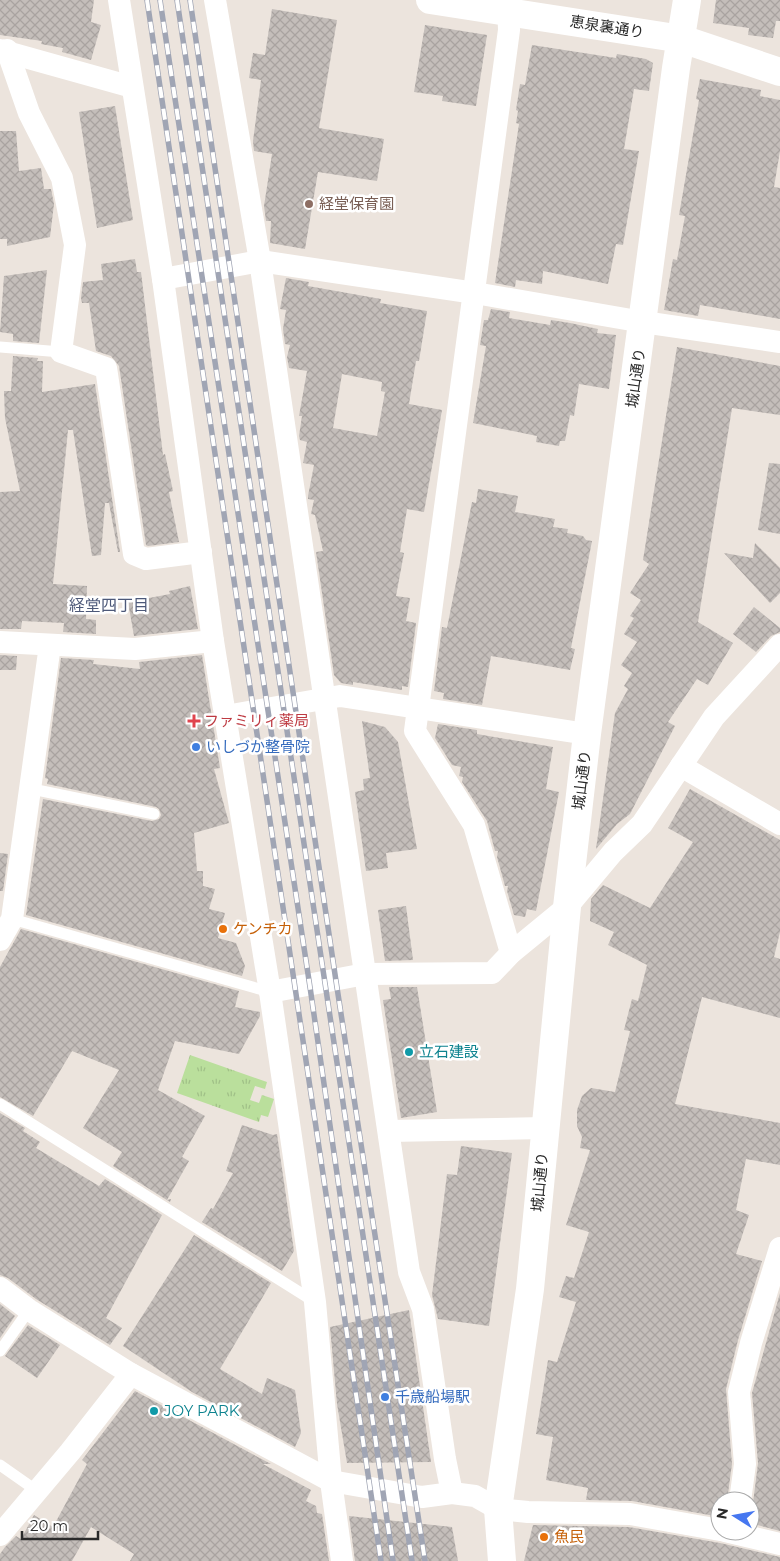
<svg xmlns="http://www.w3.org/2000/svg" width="780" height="1561" viewBox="0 0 780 1561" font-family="Montserrat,'Noto Sans JP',sans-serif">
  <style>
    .grass { fill: url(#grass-tufts) }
    .building { fill: url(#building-cross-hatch); fill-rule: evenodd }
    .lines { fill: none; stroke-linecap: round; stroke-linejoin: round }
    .service { stroke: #fff; stroke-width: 11 }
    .minor { stroke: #fff; stroke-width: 22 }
    .tertiary { stroke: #fff; stroke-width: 28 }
    .rail-casing { stroke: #a0a5b4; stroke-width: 5.5 }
    .rail { stroke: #fff; stroke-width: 4; stroke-dasharray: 11; stroke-linecap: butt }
    .education-dot { fill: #8d6e63; stroke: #fff; stroke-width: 2 }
    .health-dot { fill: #e0444e; stroke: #fff; stroke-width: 2 }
    .shop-dot { fill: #3f7fe0; stroke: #fff; stroke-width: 2 }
    .food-dot { fill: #e8710a; stroke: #fff; stroke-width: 2 }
    .culture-dot { fill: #0f9aa8; stroke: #fff; stroke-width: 2 }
    .labels { text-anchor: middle; stroke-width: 5; stroke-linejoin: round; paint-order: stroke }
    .street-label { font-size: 15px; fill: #2a2a2a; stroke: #fff }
    .education-label { font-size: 15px; fill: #785e54; stroke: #fff; text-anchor: start }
    .health-label { font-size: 15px; fill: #be3a42; stroke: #fff; text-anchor: start }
    .shop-label { font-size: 15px; fill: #366cbe; stroke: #fff; text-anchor: start }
    .food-label { font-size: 15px; fill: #c56008; stroke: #fff; text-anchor: start }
    .culture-label { font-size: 15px; fill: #0d838f; stroke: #fff; text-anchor: start }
    .neighbourhood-label { font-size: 16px; fill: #4d5979; stroke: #fff }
  </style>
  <defs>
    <pattern id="grass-tufts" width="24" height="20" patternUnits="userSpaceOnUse" patternTransform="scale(1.25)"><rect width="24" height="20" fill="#badf9c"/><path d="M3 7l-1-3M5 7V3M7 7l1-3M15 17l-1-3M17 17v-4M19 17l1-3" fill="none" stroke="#a0c087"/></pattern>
    <pattern id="building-cross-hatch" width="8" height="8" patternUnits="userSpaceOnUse" patternTransform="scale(1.25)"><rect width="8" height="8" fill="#c4beba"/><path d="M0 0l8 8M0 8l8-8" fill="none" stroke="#a9a3a0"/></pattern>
  </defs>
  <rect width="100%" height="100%" fill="#ece4dd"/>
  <path class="grass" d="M190,1055L267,1082L265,1089L255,1086L250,1100L259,1103L262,1095L274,1099L268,1117L261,1115L259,1122L177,1093Z"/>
  <g class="building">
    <path d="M0,0H94L91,22L101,25L91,60L62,52L63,48L41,44L42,41L0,35Z"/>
    <path d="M716,0H780V21H776L773,38L748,35L749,28L713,23Z"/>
    <path d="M272,9L337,20L319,128L384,139L377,181L318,172L305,249L270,243L271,221H266L264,206L272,154L254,151L253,141L261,80L249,78L253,53L265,55Z"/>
    <path d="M425,25L487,35L476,106L442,101L443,96L414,92Z"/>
    <path d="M532,45L616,58L617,54L646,59L653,63L649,91L634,89L624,149L639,151L623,245L616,244L608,284L543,271L542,284L516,280L515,287L495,283L519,124L516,123L518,111L516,110L520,84L525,85Z"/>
    <path d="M700,79L761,90L760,96L780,100V151L774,187L780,188V319L700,305L698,316L664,310L673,259L677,260L685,216L679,215L699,100L696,99Z"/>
    <path d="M115,106L133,220L97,228L79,112Z"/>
    <path d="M0,131H16L19,171L41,168L44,189H51L54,204L50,237L7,246V239H0Z"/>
    <path d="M135,259L137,272H141L163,455L165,454L173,491L169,492L179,542L148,546L146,545L119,366L111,356L96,351L89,303H82L81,298L83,282L103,280L101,264Z"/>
    <path d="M47,270L39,343L13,341V334L0,332L4,276Z"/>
    <path d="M286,278L309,282L308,286L381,299L380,303L427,311L419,361H416L409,404L442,410L424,512L407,509L400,552L404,553L396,596L410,598L406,621L416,623L408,687L402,686V690L353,682V685L341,683L334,675L316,552L323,551L315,515L311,514L314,500L308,499V496L314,465L303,463L307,442L300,440L299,436L302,416H299L307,371L289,368L287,357L290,345L285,344L283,329L286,310L280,309ZM342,374L382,382L381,391L385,392L377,436L333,428Z"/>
    <path d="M491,309L510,312L509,318L550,325L551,320L570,323L598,329L597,333L616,335L609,389L579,384L574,416L570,415L565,441H560L559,446L536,442L537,436L473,423L486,346L480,345L484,320H488Z"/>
    <path d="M677,347L780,366V415L732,408L698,622L733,643L708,685L697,679L668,722L675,726L630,814L617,824L596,849L615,713L628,689L624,686L632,673L621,665L637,642L624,634L634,618L630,616L641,600L630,593L649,564L643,560Z"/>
    <path d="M13,356L38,358L37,361H43L42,392L95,384L120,552H118L109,503H105L101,555L92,556L73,430H68L53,584L87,586L86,619L96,620V634L63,632L64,623L22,621L21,629H0V492L20,491L5,418L4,391H11Z"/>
    <path d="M769,463L780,464V534L758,530Z"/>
    <path d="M478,489L518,496L515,512L555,519L553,527L568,529L567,533L583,536L586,540L592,541L571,648L575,649L570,670L491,656L482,705L443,699L444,693L434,691L442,627L447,628L472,502L476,503Z"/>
    <path d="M755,543L780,568V593L770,603L724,553L753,558Z"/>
    <path d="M190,586L198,629L134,636L128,602L170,594L169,591Z"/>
    <path d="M754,607L780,628V632L771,636L756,652L733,634Z"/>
    <path d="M0,655L17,656L16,670H0Z"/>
    <path d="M202,655L220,768L214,769L229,823L194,833L197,871H203V886L215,889L209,909L225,913L218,938L236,943L245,966L242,976L26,915L43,799L152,821L159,819L161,815L159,809L156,807L47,784L48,779L45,778L61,658L94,660L93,664L140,669L139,662Z"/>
    <path d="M362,721L385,727L398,742L417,849L386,853L388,868L366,871L355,792L364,790L363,779L370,778Z"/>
    <path d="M438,724L477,730V734L553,747L546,789L559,792L536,911L527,909L525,917L514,915L507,891L508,886H505L497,857L498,851H495L487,821L462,782L463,777L459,776L461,767L452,765L435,738Z"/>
    <path d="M690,789L780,840V932L774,957L780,959V1018L702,997L675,1104L780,1123V1165L746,1159L736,1210L749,1215L736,1254L762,1261L738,1340L726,1389L732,1464L727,1501H720V1517L632,1501L586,1500L588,1488L546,1480L553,1437L536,1434L548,1360L557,1362L576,1302L559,1297L566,1276L574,1278L589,1232L566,1225L590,1150L580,1148L582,1137L577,1126V1110L582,1096L591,1088L615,1092L630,1031L624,1030L632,999L638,1001L647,965L608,945L614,932L590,921L591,899L603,885L650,908L693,842L668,828Z"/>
    <path d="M0,853L8,854L3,891H0Z"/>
    <path d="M406,906L413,960L385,961L378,910Z"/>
    <path d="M21,929L239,991L235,1007L260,1012V1016L239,1054L175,1041L158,1090L205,1116L182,1157L189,1161L167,1200L171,1199L170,1202L113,1166L122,1152L83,1128L119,1070L72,1051L33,1116L0,1097V967Z"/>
    <path d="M389,987H417L437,1112L401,1118L383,1000L391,999Z"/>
    <path d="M0,1113L25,1128L23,1131L40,1142L36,1148L99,1186L105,1179L162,1215L106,1318L122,1328L110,1345L36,1299L8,1278L0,1275Z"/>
    <path d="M242,1125L273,1135L277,1134L294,1251L282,1271L202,1222L211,1208L213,1209L233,1173L226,1171Z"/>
    <path d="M461,1146L512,1153L489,1326L438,1319L432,1295L447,1174L457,1175Z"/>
    <path d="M194,1235L271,1283L220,1369L262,1394L267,1378L295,1390L301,1433L295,1447L192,1392L123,1346Z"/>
    <path d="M780,1293V1531L750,1523V1509L753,1503L758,1463L752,1393Z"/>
    <path d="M0,1304L15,1316L0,1338Z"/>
    <path d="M409,1310L431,1462L347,1463L337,1404L330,1327Z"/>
    <path d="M28,1325L60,1345L37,1378L5,1356Z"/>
    <path d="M135,1391L271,1464H263L311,1490L306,1501L316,1506L317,1513L322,1514L329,1561H130L134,1554L91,1527L72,1561H0V1554L5,1547L16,1536L21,1539L34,1515L53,1527L87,1464L82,1460Z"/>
    <path d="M349,1516L452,1527L458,1561H355Z"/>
    <path d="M533,1525L629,1527L720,1543L780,1557V1561H524Z"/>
  </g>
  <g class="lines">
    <g class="service">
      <path d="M0,347L61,352"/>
      <path d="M32,789L154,814"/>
      <path d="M12,919L270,992"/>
      <path d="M0,1104L315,1302"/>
      <path d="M0,1351L29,1310"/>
      <path d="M0,1465L37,1491"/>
    </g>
    <g class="minor">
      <path d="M119,0L163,279L213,641L270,992L315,1302L331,1481L342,1561"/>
      <path d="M215,0L260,261L409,1272L423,1309L445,1459L452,1493"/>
      <path d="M508,0L509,30L415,731L474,825L511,953"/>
      <path d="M0,50L132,87"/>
      <path d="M7,50L29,113L62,178L75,245L61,352L106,368L134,554L146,559L201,552"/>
      <path d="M163,279L260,261L475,293L643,322L780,342"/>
      <path d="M0,642L135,649L213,641"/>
      <path d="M226,716L340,696L587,734"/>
      <path d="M681,766L780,824"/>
      <path d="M0,940L12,919L50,645"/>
      <path d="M270,992L365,974L492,973L511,953L567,907L613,852L642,824L714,717L780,645"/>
      <path d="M389,1131L545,1128"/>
      <path d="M0,1288L29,1310L131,1374L331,1481L422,1497L452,1493L475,1496L498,1509L528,1512L630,1514L720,1530"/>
      <path d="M740,1501L745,1464L739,1392L751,1343L780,1248"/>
      <path d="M725,1531L780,1544"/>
      <path d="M0,1535L70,1452L131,1374"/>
    </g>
    <g class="tertiary">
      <path d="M430,0L682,39L780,72"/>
      <path d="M502,1561L498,1509L530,1289L567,907L587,734L676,68L687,0"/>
    </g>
    <defs>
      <g id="rail">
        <path d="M147,0L381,1561"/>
        <path d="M160,0L310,987L393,1561"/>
        <path d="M177,0L412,1561"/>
        <path d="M190,0L336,981L425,1561"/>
      </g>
    </defs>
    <use href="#rail" class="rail-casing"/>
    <use href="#rail" class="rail"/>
  </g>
  <circle class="education-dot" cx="309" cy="204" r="5"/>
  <path class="health-dot" d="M191.5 713.5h5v5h5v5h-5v5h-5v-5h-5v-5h5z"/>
  <g class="shop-dot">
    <circle cx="196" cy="747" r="5"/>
    <circle cx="385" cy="1397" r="5"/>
  </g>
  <g class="food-dot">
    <circle cx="223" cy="929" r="5"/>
    <circle cx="544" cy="1537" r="5"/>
  </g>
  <g class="culture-dot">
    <circle cx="409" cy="1052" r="5"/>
    <circle cx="154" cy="1411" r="5"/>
  </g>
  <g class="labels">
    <g class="street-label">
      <text transform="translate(607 27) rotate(9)" y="5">恵泉裏通り</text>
      <text transform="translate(636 378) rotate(-82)" y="5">城山通り</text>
      <text transform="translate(582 780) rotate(-83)" y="5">城山通り</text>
      <text transform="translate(540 1182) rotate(-85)" y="5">城山通り</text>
    </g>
    <g class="education-label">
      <text x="319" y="209">経堂保育園</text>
    </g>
    <g class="health-label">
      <text x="204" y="726">ファミリィ薬局</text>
    </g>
    <g class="shop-label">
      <text x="206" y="752">いしづか整骨院</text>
      <text x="395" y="1402">千歳船場駅</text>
    </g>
    <g class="food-label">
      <text x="233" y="934">ケンチカ</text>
      <text x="554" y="1542">魚民</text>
    </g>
    <g class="culture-label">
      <text x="419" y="1057">立石建設</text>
      <text x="164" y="1416">JOY PARK</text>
    </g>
    <g class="neighbourhood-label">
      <text x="109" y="611">経堂四丁目</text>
    </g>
  </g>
  <g transform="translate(735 1516) rotate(281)"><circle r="24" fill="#ffffff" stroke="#aaaaaa"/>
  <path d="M0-4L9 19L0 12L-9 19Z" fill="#4677f0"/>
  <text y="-8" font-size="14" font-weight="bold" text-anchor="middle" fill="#2a2a2a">N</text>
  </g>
  <path d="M22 1531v8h76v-8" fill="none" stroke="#2a2a2a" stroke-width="2.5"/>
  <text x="30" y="1531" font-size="15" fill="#2a2a2a" stroke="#ffffff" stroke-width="4" paint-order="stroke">20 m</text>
</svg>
